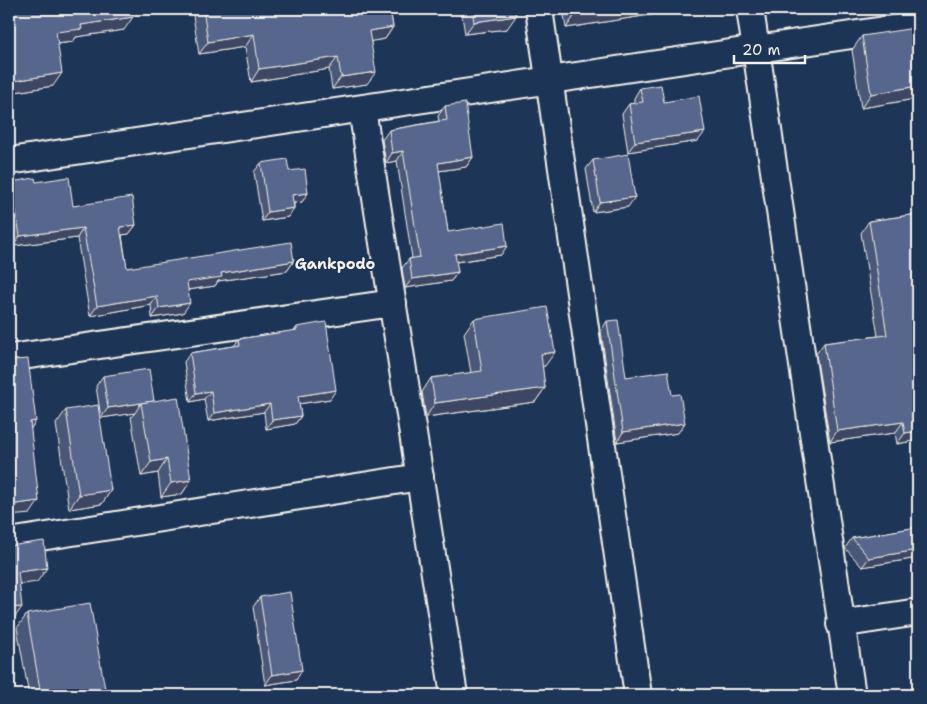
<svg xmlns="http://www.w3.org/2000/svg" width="927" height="704" viewBox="0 0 927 704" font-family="'Shantell Sans',sans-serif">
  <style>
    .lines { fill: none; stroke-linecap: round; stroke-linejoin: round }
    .minor-casing { stroke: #f4f1e8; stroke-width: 30 }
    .minor { stroke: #1d3557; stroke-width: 26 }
    .wall { fill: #4a5879; stroke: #f4f1e8 }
    .shaded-wall { fill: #3c4763; stroke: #f4f1e8 }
    .building { fill: #56668d; stroke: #f4f1e8 }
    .labels { text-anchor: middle; stroke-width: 4; stroke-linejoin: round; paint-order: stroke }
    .neighbourhood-label { font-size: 15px; font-weight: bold; fill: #f4f1e8; stroke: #1d3557 }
  </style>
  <rect width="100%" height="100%" fill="#1d3557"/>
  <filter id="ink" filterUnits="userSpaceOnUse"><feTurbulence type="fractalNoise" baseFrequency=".02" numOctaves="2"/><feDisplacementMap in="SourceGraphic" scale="10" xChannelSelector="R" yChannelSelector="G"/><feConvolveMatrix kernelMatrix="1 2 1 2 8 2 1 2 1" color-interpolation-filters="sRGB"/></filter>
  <g filter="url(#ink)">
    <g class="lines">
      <defs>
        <g id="minor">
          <path d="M539,9L638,695"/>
          <path d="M750,9L852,695"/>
          <path d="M362,109L454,695"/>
          <path d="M9,161L918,25"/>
          <path d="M9,358L393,303"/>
          <path d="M9,542L420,477"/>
          <path d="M840,624L918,612"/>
        </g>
      </defs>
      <use href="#minor" class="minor-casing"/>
      <use href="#minor" class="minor"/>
    </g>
    <g class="wall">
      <path d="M9,9L124,30L76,37L73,42L57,44L53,86L9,93Z"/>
      <path d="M192,9H390L393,27L385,39L371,41L367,84L332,89L329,69L251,82L245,47L199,54Z"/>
      <path d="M461,9H515L507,29L465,34Z"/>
      <path d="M563,9H683L682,10L566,28Z"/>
      <path d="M765,9H808L806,13L783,16L781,9L766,12Z"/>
      <path d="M862,36L918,47V94L915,99L861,108L852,50Z"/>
      <path d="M640,88L664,102L698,141L628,152L622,114L629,104L634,103V98Z"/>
      <path d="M445,106L473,157L466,167L439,171L448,232L501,255L456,262L458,272L451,281L405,288L402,268L409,259L412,258L397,161L386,163L382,140L389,130L439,121L438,116Z"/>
      <path d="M593,160L628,207L593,212L586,169Z"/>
      <path d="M261,163L308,193L302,202L294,203V208L288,217L262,221L254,172Z"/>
      <path d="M11,182H36L73,206L136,225L129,234L122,235L127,268L294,261L287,271L218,281L215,286L188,290L183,313L152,318L151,305L90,316L77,238L13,246L9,217V185Z"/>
      <path d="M918,214V440L897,444L895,433L830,442L816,354L824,343L878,336L861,233L869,221Z"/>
      <path d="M474,319L545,366H542L545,388L535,402L426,417L422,392L431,378L471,373L464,333Z"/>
      <path d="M607,321L626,377L672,395L678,433L617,442L601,331Z"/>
      <path d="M297,327L330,399L299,404L301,416L295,424L266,429L264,412L208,421L204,399L190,402L184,362L190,353L234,346L239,339L294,331Z"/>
      <path d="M103,376L154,401L191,480L182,494L161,497L158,473L141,476L131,417L135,413L101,418L96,386Z"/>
      <path d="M66,410L111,490L102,504L69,509L56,424Z"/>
      <path d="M918,527V558L862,567L845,548L852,538Z"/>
      <path d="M260,597L302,670L296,680L265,685L253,607Z"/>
      <path d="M27,614L106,695H29L17,628Z"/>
    </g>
    <g class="shaded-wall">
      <path d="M618,9H683L682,10L566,28L575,15Z"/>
      <path d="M768,9H782L766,12Z"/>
      <path d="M788,9H808L806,13L783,16Z"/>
      <path d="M516,16L507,29L465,34L474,22Z"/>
      <path d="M133,17L124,30L76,37L73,42L47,45L56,32L81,25Z"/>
      <path d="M393,27L385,39L361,43L369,31Z"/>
      <path d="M254,34L245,47L199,54L208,42Z"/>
      <path d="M338,57L329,69L251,82L259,69Z"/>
      <path d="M376,72L367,84L332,89L341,77Z"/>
      <path d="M62,73L53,86L9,93V89L14,81Z"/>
      <path d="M918,86V94L915,99L861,108L871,94Z"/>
      <path d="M705,132L698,141L628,152L635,142Z"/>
      <path d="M403,151L397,161L386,163L392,153Z"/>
      <path d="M473,157L466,167L431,172L438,163Z"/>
      <path d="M308,193L302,202L286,204L292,195Z"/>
      <path d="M635,197L628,207L593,212L600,202Z"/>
      <path d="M294,208L288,217L262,221L268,212Z"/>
      <path d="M136,225L129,234L114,236L120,227Z"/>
      <path d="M83,228L77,238L13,246L20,236Z"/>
      <path d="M507,246L501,255L449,263L455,254Z"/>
      <path d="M294,261L287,271L218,281L215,286L180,291L187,282L221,273Z"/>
      <path d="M458,272L451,281L405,288L412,279Z"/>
      <path d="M157,296L151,305L90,316L97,306Z"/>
      <path d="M190,303L183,313L152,318L159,308Z"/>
      <path d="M555,352L545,366L531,368L541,354Z"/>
      <path d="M545,388L535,402L426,417L435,403Z"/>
      <path d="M336,390L330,399L292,405L298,396Z"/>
      <path d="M211,391L204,399L190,402L196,393Z"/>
      <path d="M154,401L141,403L135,413L101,418L108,408Z"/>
      <path d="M270,404L264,412L208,421L214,413Z"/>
      <path d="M301,416L295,424L266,429L272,420Z"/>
      <path d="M36,421L28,433L30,422Z"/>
      <path d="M903,422L895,433L830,442L837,431Z"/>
      <path d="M685,423L678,433L617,442L623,432Z"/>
      <path d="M918,431V440L897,444L905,433Z"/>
      <path d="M167,459L158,473L141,476L151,462Z"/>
      <path d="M191,480L182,494L161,497L171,483Z"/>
      <path d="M111,490L102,504L69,509L79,495Z"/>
      <path d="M39,501L30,514L9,516V505Z"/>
      <path d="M918,550V558L862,567L869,558Z"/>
      <path d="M47,568L37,582L9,586L18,572Z"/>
      <path d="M22,607L12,621H9V608Z"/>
      <path d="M302,670L296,680L265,685L272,675Z"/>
    </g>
    <g class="building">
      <path d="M9,9H132L133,17L81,25L82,29L56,32L62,73L14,81L9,46Z"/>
      <path d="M203,9H390L393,27L369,31L376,72L341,77L338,57L259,69L254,34L208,42Z"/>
      <path d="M472,9H515L516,16L474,22Z"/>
      <path d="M574,9H618L575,15Z"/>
      <path d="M915,28L918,47V86L871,94L862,36Z"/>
      <path d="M661,85L664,102L699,96L705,132L635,142L629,104L643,102L640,88Z"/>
      <path d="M465,103L473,157L438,163L448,232L504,223L507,246L455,254L458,272L412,279L409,259L420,257L403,151L392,153L389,130L447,120L445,106Z"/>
      <path d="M628,154L635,197L600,202L593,160Z"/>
      <path d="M287,159L289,171L305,169L308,193L292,195L294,208L268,212L261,163Z"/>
      <path d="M69,177L73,206L132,197L136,225L120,227L127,268L291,242L294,261L221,273L222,277L187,282L190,303L159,308L157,296L97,306L83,228L20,236L11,182L35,178L36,182Z"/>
      <path d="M918,214V431L905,433L903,422L837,431L824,343L887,335L869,221Z"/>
      <path d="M547,307L555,352L541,354L545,388L435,403L431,378L482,371L474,319Z"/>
      <path d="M618,320L626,377L668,371L672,395L680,394L685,423L623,432L607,321Z"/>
      <path d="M326,322L336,390L298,396L301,416L272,420L270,404L214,413L211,391L196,393L190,353L240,345L239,339L297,330V327Z"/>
      <path d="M9,357L13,360L28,359L36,421L30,422L39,501L9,505Z"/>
      <path d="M149,369L154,401L108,408L103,376Z"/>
      <path d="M178,397L191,480L171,483L167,459L151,462L141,403Z"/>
      <path d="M98,405L111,490L79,495L66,410Z"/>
      <path d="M918,527V550L869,558L852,538Z"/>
      <path d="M44,541L47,568L18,572L22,607L9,608V546Z"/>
      <path d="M290,592L302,670L272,675L260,597Z"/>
      <path d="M90,603L106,695H41L27,614Z"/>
    </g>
  </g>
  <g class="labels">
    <g class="neighbourhood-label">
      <text x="335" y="269">Gankpodo</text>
    </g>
  </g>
  <rect width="927" height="704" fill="none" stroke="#1d3557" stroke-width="30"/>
  <rect x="15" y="15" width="897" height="674" fill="none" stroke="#f4f1e8" stroke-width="2" filter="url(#ink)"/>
  <path d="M734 55v8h71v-8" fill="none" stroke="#f4f1e8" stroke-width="2.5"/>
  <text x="742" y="55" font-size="15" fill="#f4f1e8" stroke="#1d3557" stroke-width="4" paint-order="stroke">20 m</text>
</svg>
